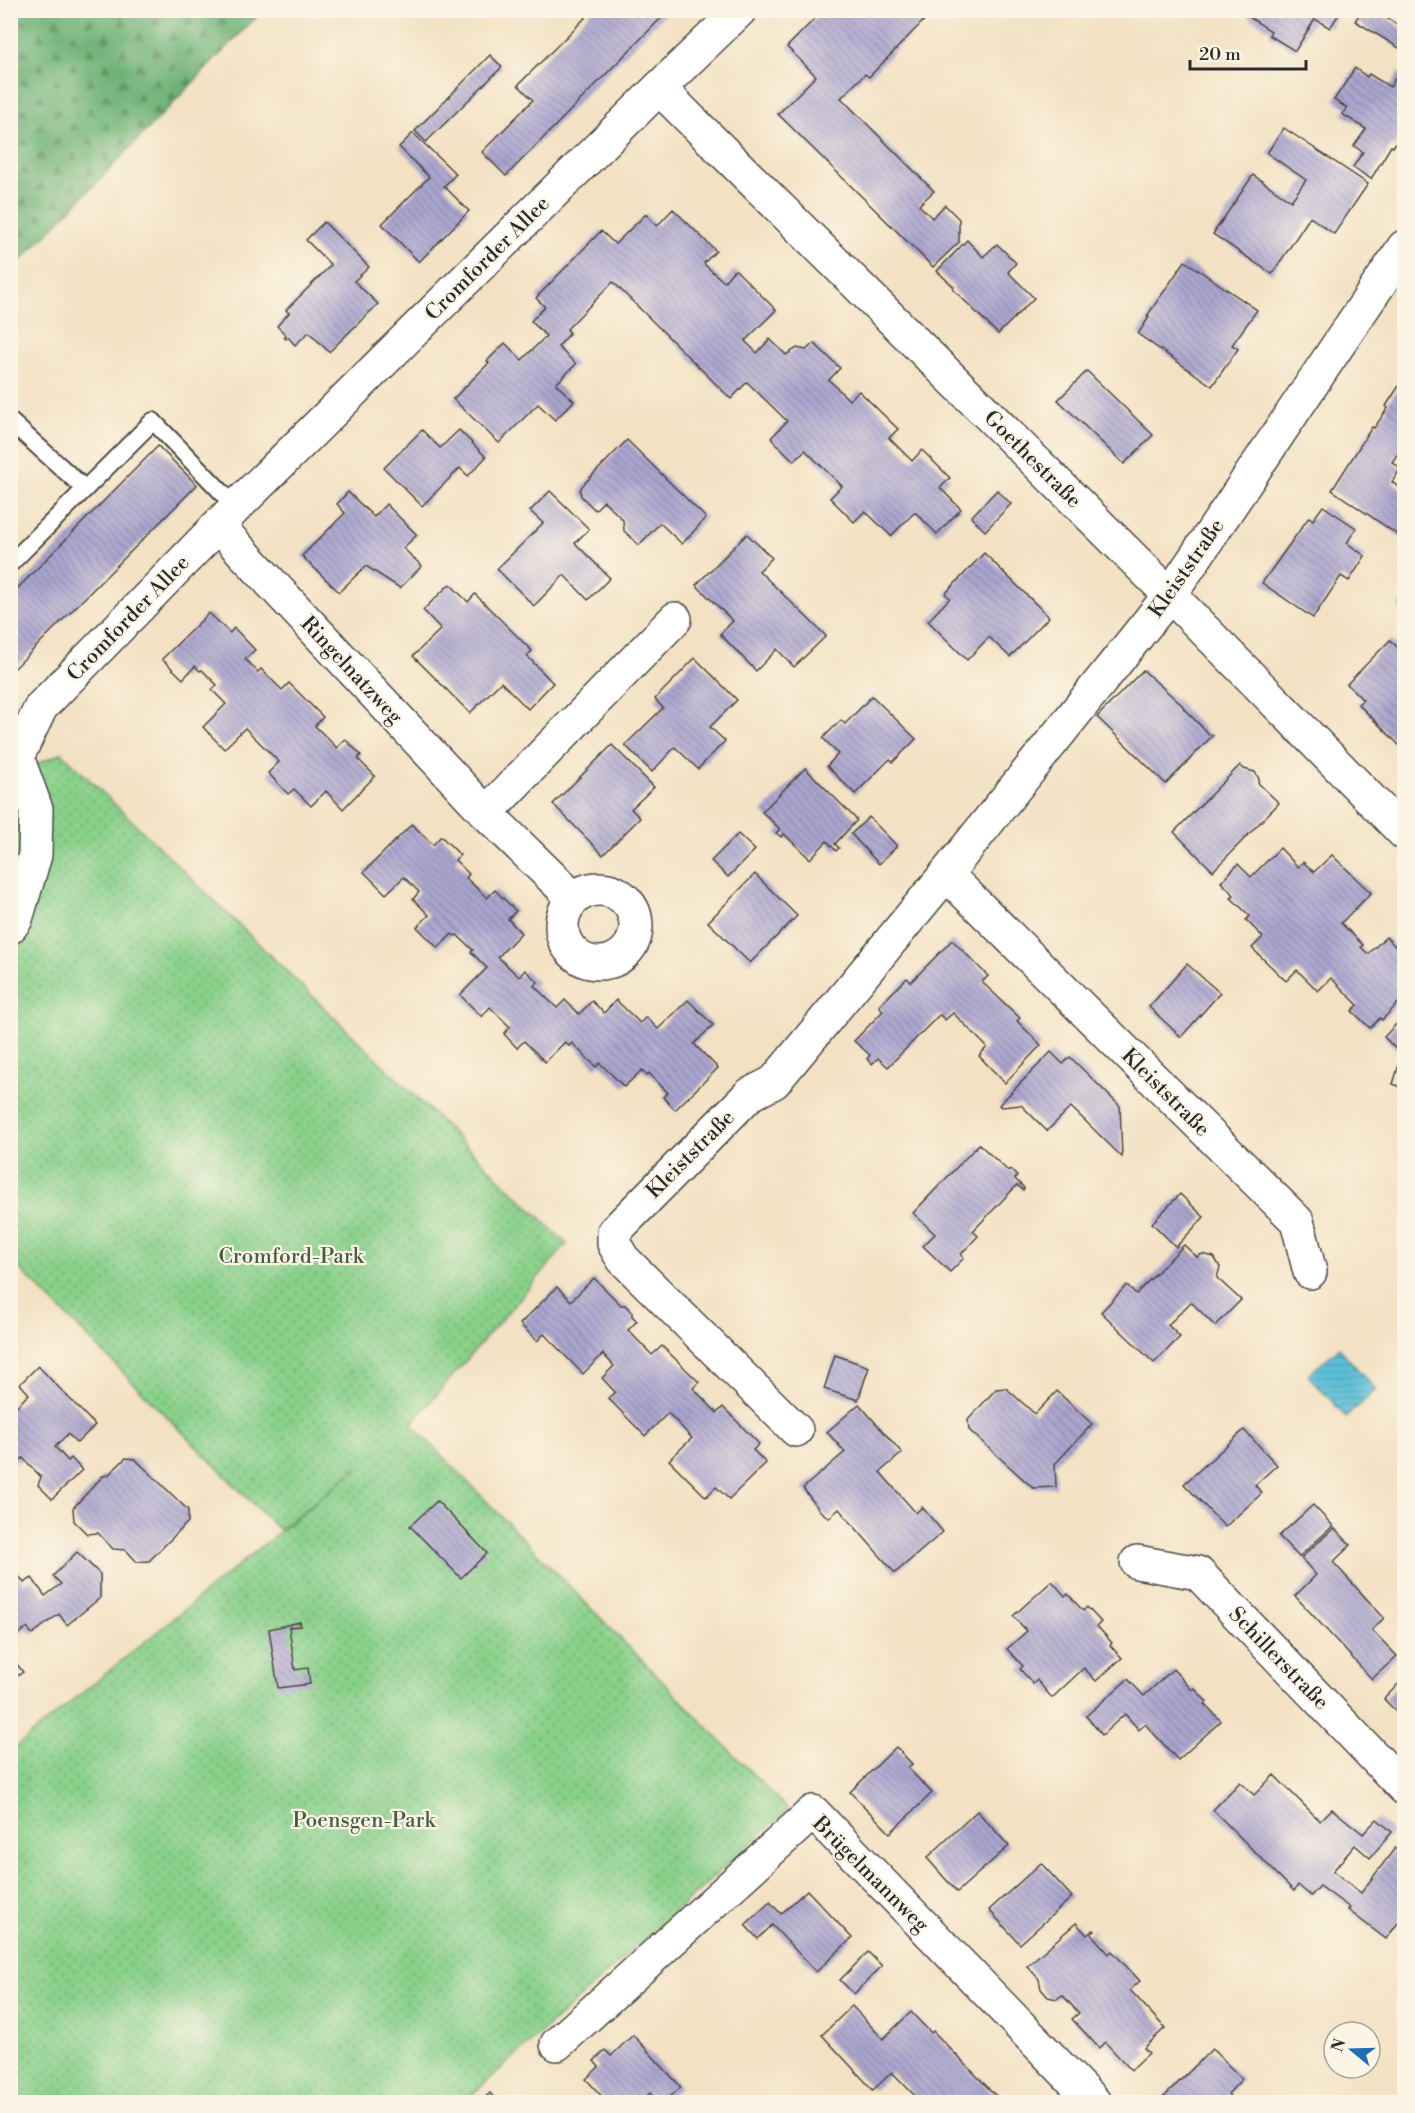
<svg xmlns="http://www.w3.org/2000/svg" width="1415" height="2113" viewBox="0 0 1415 2113" font-family="'Libre Bodoni',serif">
  <style>
    .forest { fill: url(#forest-firs); stroke: #4c6e51; stroke-width: 1.5 }
    .park { fill: url(#park-dots); stroke: #5a7e5b; stroke-width: 1.5 }
    .water { fill: url(#water-rules); stroke: #437682; stroke-width: 1.5 }
    .building { fill: url(#building-back-hatch) }
    .lines { fill: none; stroke-linecap: round; stroke-linejoin: round }
    .service-casing { stroke: #494642; stroke-width: 20 }
    .minor-casing { stroke: #494642; stroke-width: 36 }
    .service { stroke: #fff; stroke-width: 16 }
    .minor { stroke: #fff; stroke-width: 33 }
    .labels { text-anchor: middle; stroke-width: 4.5; stroke-linejoin: round; paint-order: stroke }
    .street-label { font-size: 21px; fill: #2b2b2b; stroke: #fcf5e5 }
    .park-label { font-size: 21px; fill: #475d48; stroke: #fcf5e5 }
  </style>
  <defs>
    <pattern id="forest-firs" width="22" height="20" patternUnits="userSpaceOnUse" patternTransform="scale(1.5)"><rect width="22" height="20" fill="#6eb277"/><path d="M5 1l3.5 6h-7zM16 11l3.5 6h-7z" fill="#5b9162"/></pattern>
    <pattern id="park-dots" width="8" height="8" patternUnits="userSpaceOnUse" patternTransform="scale(1.5)"><rect width="8" height="8" fill="#89d08b"/><path d="M2 2h.1M6 6h.1" fill="none" stroke="#70a972" stroke-width="1.8" stroke-linecap="round"/></pattern>
    <pattern id="water-rules" width="6" height="5" patternUnits="userSpaceOnUse" patternTransform="scale(1.5)"><rect width="6" height="5" fill="#5bc0d9"/><path d="M0 2.5h6" fill="none" stroke="#4b9cb0"/></pattern>
    <pattern id="building-back-hatch" width="6" height="6" patternUnits="userSpaceOnUse" patternTransform="scale(1.5)"><rect width="6" height="6" fill="#aba5cf"/><path d="M-1 5l2 2M0 0l6 6M5-1l2 2" fill="none" stroke="#8b87a8"/></pattern>
  </defs>
  <rect width="100%" height="100%" fill="#fcf5e5"/>
  <filter id="ink" filterUnits="userSpaceOnUse"><feTurbulence type="fractalNoise" baseFrequency=".0167" numOctaves="2"/><feDisplacementMap in="SourceGraphic" scale="12" xChannelSelector="R" yChannelSelector="G"/><feConvolveMatrix kernelMatrix="1 2 1 2 8 2 1 2 1" color-interpolation-filters="sRGB"/></filter>
  <filter id="wash" filterUnits="userSpaceOnUse"><feTurbulence type="fractalNoise" baseFrequency=".008" numOctaves="4" result="noise"/><feDisplacementMap in="SourceGraphic" scale="24" xChannelSelector="R" yChannelSelector="G"/><feGaussianBlur stdDeviation="1.35" result="paint"/><feColorMatrix in="noise" values="0 0 0 0 0 0 0 0 0 0 0 0 0 0 0 0 0 1.4 0 .05"/><feComposite in="paint" operator="in"/></filter>
  <g filter="url(#wash)">
    <rect width="100%" height="100%" fill="#f2e1c2"/>
    <path class="forest" d="M11,10L262,11L11,271L10,11Z"/>
    <path class="park" d="M62,753L567,1244L411,1424L788,1810L464,2102H11V1751L360,1466L279,1530L11,1260L10,776Z"/>
    <path class="water" d="M1339,1348L1376,1390L1346,1417L1308,1375Z"/>
    <g id="blocks">
      <g class="building">
        <path d="M593,10H669L506,176L482,152L533,100L518,85Z"/>
        <path d="M823,10H934L869,77L865,74L841,98L934,191L919,205L932,218L945,205L959,219V242L933,267L778,114L816,76L787,47Z"/>
        <path d="M1238,10H1333L1339,14L1330,28L1315,19L1295,51L1269,35L1271,31Z"/>
        <path d="M1362,10H1374L1404,29V51L1355,21Z"/>
        <path d="M490,55L502,67L426,142L415,131Z"/>
        <path d="M1355,68L1367,77L1369,74L1390,87L1399,72L1404,76V130L1393,147L1391,146L1371,179L1353,167L1363,152L1354,146L1366,129L1342,114L1347,108L1334,100Z"/>
        <path d="M1284,128L1368,184L1334,234L1310,217L1272,274L1213,234L1253,175L1291,201L1306,180L1267,153Z"/>
        <path d="M413,133L456,174L444,186L469,211L419,262L382,224L429,177L399,147Z"/>
        <path d="M673,209L716,251L704,263L705,265L724,282L733,271L736,270L776,310L745,341L757,353L770,339L786,355L797,348L806,350L814,343L840,368L829,380L849,400L859,391L898,429L889,438L912,461L922,450L950,478L940,488L961,509L937,534L915,512L891,536L865,511L854,522L830,498L842,486L805,450L794,461L771,438L787,421L747,382L731,399L613,282L567,329L570,333L558,347L576,364L556,384L574,401L555,420L538,404L499,443L453,399L489,363L487,361L505,343L522,360L546,336L531,321L545,307L536,298L601,231L615,244L646,214L657,226Z"/>
        <path d="M324,222L369,267L354,281L378,304L329,352L309,332L295,345L288,337L286,339L284,337L286,335L277,326L289,313L286,310L331,265L306,240Z"/>
        <path d="M967,240L983,257L997,244L1016,263L1008,272L1034,298L998,334L953,289L954,287L937,271Z"/>
        <path d="M1185,261L1257,310L1232,345L1238,349L1212,386L1138,334L1149,317L1147,316Z"/>
        <path d="M1087,371L1153,435L1124,464L1058,400Z"/>
        <path d="M1404,378V451L1401,449L1392,462L1401,468L1392,482L1404,491V539L1332,490L1372,427L1374,428L1388,408L1386,406Z"/>
        <path d="M422,430L440,448L459,430L486,457L468,476L460,468L422,506L384,468Z"/>
        <path d="M627,440L706,518L682,544L660,523L639,545L624,531L623,520L604,501L595,510L581,496L580,490L582,486Z"/>
        <path d="M158,446L197,485L10,673V596Z"/>
        <path d="M997,490L1011,504L985,531L971,517Z"/>
        <path d="M550,491L589,529L575,543L610,578L588,600L564,575L534,606L497,569L543,523L530,511Z"/>
        <path d="M348,492L374,517L386,504L417,535L403,548L422,566L400,588L366,566L339,592L302,556L345,513L337,504Z"/>
        <path d="M1323,506L1356,528L1347,543L1365,556L1349,581L1341,576L1313,618L1262,583L1309,517L1313,520Z"/>
        <path d="M747,534L772,558L759,571L826,636L794,667L777,649L756,671L720,634L733,621L696,585Z"/>
        <path d="M984,553L1049,617L1010,657L989,637L967,660L928,621L950,598L945,594Z"/>
        <path d="M450,584L468,602L475,594L532,651L527,656L553,683L528,709L501,682L470,713L413,656L441,629L423,610Z"/>
        <path d="M1404,600V613L1398,607Z"/>
        <path d="M209,613L230,633L234,628L255,650L245,659L258,672L261,669L282,690L289,683L323,717L315,726L337,748L345,739L361,755L358,759L375,776L343,809L326,791L311,806L294,789L288,794L268,773L279,762L245,728L224,749L203,727L226,704L212,690L217,685L202,670L200,671L195,666L183,679L162,659Z"/>
        <path d="M1390,640L1404,654V750L1358,704L1363,700L1347,684Z"/>
        <path d="M695,658L737,700L710,727L725,741L698,769L675,747L652,772L625,745L663,708L655,699Z"/>
        <path d="M1143,670L1183,706L1184,709L1209,734L1213,735L1166,784L1097,717Z"/>
        <path d="M872,696L916,739L893,762L890,759L855,794L827,766L838,754L823,738L841,720L845,724Z"/>
        <path d="M612,745L654,787L631,809L640,818L603,855L553,804Z"/>
        <path d="M1240,765L1244,769L1255,772L1259,779L1258,783L1279,803L1213,871L1174,832Z"/>
        <path d="M805,768L857,820L835,844L839,848L836,851L827,841L810,859L784,834L781,837L776,833L780,829L762,812Z"/>
        <path d="M869,817L897,846L879,864L851,834Z"/>
        <path d="M412,824L433,845L441,836L460,855L455,860L469,874L466,878L487,898L495,890L516,911L508,919L521,933L498,957L519,977L525,970L538,982L534,986L557,1008L565,1000L579,1014L592,1001L604,1013L616,1000L640,1023L646,1017L658,1029L688,1000L713,1025L694,1044L718,1068L675,1110L663,1097L668,1093L649,1073L647,1075L642,1070L624,1087L600,1063L596,1067L572,1043L569,1046L565,1042L545,1062L524,1041L517,1048L504,1034L510,1027L490,1007L482,1017L460,995L487,968L471,952L473,950L457,935L455,936L452,934L438,948L417,927L429,915L413,899L419,892L404,877L386,894L364,872Z"/>
        <path d="M738,834L755,850L728,877L711,861Z"/>
        <path d="M1280,848L1298,867L1303,862L1314,872L1332,855L1371,893L1341,923L1363,945L1361,947L1368,954L1386,937L1404,955V997L1382,1020L1380,1018L1370,1028L1352,1011L1358,1005L1331,978L1318,991L1297,970L1286,981L1252,948L1263,937L1246,920L1250,916L1231,898L1234,895L1221,882L1238,864L1251,877Z"/>
        <path d="M755,874L797,916L750,963L708,922Z"/>
        <path d="M952,940L988,976L982,982L1020,1018L1017,1021L1041,1045L1005,1083L979,1056L987,1047L953,1013L945,1020L940,1015L938,1016L888,1067L878,1058L872,1064L867,1059L870,1055L854,1041L883,1011L879,1006L907,978L911,982Z"/>
        <path d="M1187,964L1220,993L1181,1037L1149,1007Z"/>
        <path d="M1404,1016V1088L1393,1084L1402,1055L1384,1037Z"/>
        <path d="M1051,1052L1063,1064L1070,1057L1120,1106L1122,1157L1071,1107L1047,1131L1021,1105L1001,1107L999,1105Z"/>
        <path d="M979,1144L1008,1171L1010,1169L1017,1176L1015,1179L1024,1188L1023,1190L1017,1185L973,1231L978,1236L961,1254L964,1258L950,1272L923,1246L935,1234L913,1213Z"/>
        <path d="M1180,1194L1204,1217L1176,1247L1152,1223Z"/>
        <path d="M1184,1245L1197,1257L1202,1254L1214,1257L1220,1267L1217,1278L1241,1300L1215,1326L1191,1302L1168,1325L1180,1337L1154,1363L1101,1312L1127,1285L1136,1294Z"/>
        <path d="M594,1278L621,1305H625L632,1312V1316L637,1321L628,1330L652,1355L662,1346L699,1382L693,1388L717,1413L723,1407L759,1444L753,1450L766,1463L729,1499L716,1487L706,1497L669,1460L692,1438L668,1413L645,1436L608,1398L615,1392L602,1378L614,1366L603,1354L583,1374L544,1334L537,1341L520,1324L557,1287L571,1301Z"/>
        <path d="M835,1355L869,1367L858,1400L824,1389Z"/>
        <path d="M38,1366L95,1425L77,1443L68,1434L55,1447L68,1461L71,1458L82,1470L52,1499L38,1485L41,1477L23,1458L17,1463L11,1456L10,1402L16,1407L29,1394L20,1384Z"/>
        <path d="M1006,1388L1035,1414L1057,1391L1092,1424L1055,1464L1056,1487L1033,1488L969,1430L968,1420L996,1389Z"/>
        <path d="M859,1404L902,1453L880,1472L916,1513L922,1507L943,1532L895,1573L839,1509L829,1518L820,1511L803,1488L845,1452L827,1432Z"/>
        <path d="M1244,1430L1277,1465L1255,1485L1262,1493L1225,1527L1184,1484Z"/>
        <path d="M126,1458L135,1459L188,1510V1522L149,1561L137,1562L126,1550L113,1549L98,1533L87,1534L74,1521L73,1508L103,1476L108,1475Z"/>
        <path d="M437,1501L487,1553L461,1578L410,1526Z"/>
        <path d="M1313,1505L1333,1526L1299,1557L1279,1536Z"/>
        <path d="M1334,1528L1351,1545L1333,1562L1384,1618L1372,1630L1397,1656L1372,1679L1295,1596L1316,1575L1301,1558Z"/>
        <path d="M77,1552L100,1574V1598L67,1625L59,1614L32,1634L27,1628L10,1640V1564L24,1583L32,1578L45,1596L61,1584L53,1576Z"/>
        <path d="M1052,1581L1065,1596L1068,1594L1083,1611L1087,1607L1101,1622L1097,1626L1112,1643L1110,1645L1122,1658L1096,1681L1084,1668L1052,1698L1037,1680L1033,1684L1020,1669L1023,1666L1007,1649L1027,1631L1013,1616Z"/>
        <path d="M300,1622L301,1626L289,1627L295,1670L308,1668L310,1684L278,1688L269,1629Z"/>
        <path d="M10,1655L23,1672L10,1681Z"/>
        <path d="M1173,1669L1192,1690L1194,1688L1207,1702L1205,1704L1221,1721L1178,1760L1145,1724L1139,1730L1125,1714L1102,1735L1086,1716L1128,1679L1144,1696Z"/>
        <path d="M1404,1678V1720L1384,1699Z"/>
        <path d="M896,1747L912,1764L908,1768L932,1793L890,1833L850,1792Z"/>
        <path d="M1274,1775L1320,1821L1332,1809L1363,1834L1377,1819L1392,1832L1370,1858L1355,1845L1333,1871L1361,1893L1395,1848L1404,1855V1915L1386,1939L1348,1910L1350,1908L1320,1886L1311,1896L1298,1885L1294,1891L1213,1810L1240,1782L1254,1795Z"/>
        <path d="M977,1811L1009,1846L957,1892L927,1858Z"/>
        <path d="M1041,1863L1072,1897L1020,1944L989,1910Z"/>
        <path d="M807,1890L852,1938L816,1972L772,1925L758,1939L745,1925L770,1902L781,1914Z"/>
        <path d="M1076,1923L1087,1935L1093,1930L1095,1931L1091,1934L1109,1954L1112,1951L1140,1981L1130,1990L1165,2028L1144,2048L1149,2053L1131,2070L1105,2042L1099,2048L1072,2019L1079,2013L1062,1995L1057,1999L1048,1997L1041,1989L1039,1979L1027,1966Z"/>
        <path d="M868,1952L882,1966L854,1994L840,1980Z"/>
        <path d="M852,2006L883,2039L911,2012L931,2033L933,2031L1002,2102H921L892,2072L873,2090L822,2035Z"/>
        <path d="M633,2035L681,2087L664,2102H659L650,2093L640,2102H607L586,2079L599,2067L594,2061L605,2050L611,2056Z"/>
        <path d="M1212,2049L1242,2079L1228,2094L1235,2102H1164L1161,2100Z"/>
        <path d="M490,2093L498,2102H480Z"/>
      </g>
    </g>
  </g>
  <g filter="url(#ink)">
    <use href="#blocks" fill-opacity="0" stroke="#494642" stroke-width="1.5"/>
    <g class="lines">
      <defs>
        <g id="service">
          <path d="M10,421L85,489"/>
          <path d="M10,564L153,421L236,507"/>
        </g>
        <g id="minor">
          <path d="M659,88L1170,595L1404,833"/>
          <path d="M218,526L486,813L573,898"/>
          <path d="M486,813L675,619"/>
          <path d="M946,874L1297,1221L1310,1272"/>
          <circle cx="599" cy="926" r="37"/>
          <path d="M10,927L16,919L35,855L36,809L17,757L41,707L97,650L236,507L659,88L740,10"/>
          <path d="M796,1430L623,1259L614,1244V1232L749,1095L774,1082L946,874L1170,595L1404,247"/>
          <path d="M1137,1562L1198,1573L1404,1788"/>
          <path d="M557,2044L813,1812L1094,2102"/>
        </g>
      </defs>
      <use href="#service" class="service-casing"/>
      <use href="#minor" class="minor-casing"/>
      <use href="#service" class="service"/>
      <use href="#minor" class="minor"/>
    </g>
  </g>
  <g class="labels">
    <g class="street-label">
      <text transform="translate(487 258) rotate(-45)" y="7">Cromforder Allee</text>
      <text transform="translate(1033 459) rotate(45)" y="7">Goethestraße</text>
      <text transform="translate(1186 568) rotate(-55)" y="7">Kleiststraße</text>
      <text transform="translate(128 618) rotate(-46)" y="7">Cromforder Allee</text>
      <text transform="translate(352 670) rotate(47)" y="7">Ringelnatzweg</text>
      <text transform="translate(1166 1092) rotate(45)" y="7">Kleiststraße</text>
      <text transform="translate(690 1154) rotate(-45)" y="7">Kleiststraße</text>
      <text transform="translate(1279 1658) rotate(46)" y="7">Schillerstraße</text>
      <text transform="translate(871 1874) rotate(45)" y="7">Brügelmannweg</text>
    </g>
    <g class="park-label">
      <text x="291" y="1263">Cromford-Park</text>
      <text x="364" y="1827">Poensgen-Park</text>
    </g>
  </g>
  <rect width="1415" height="2113" fill="none" stroke="#fcf5e5" stroke-width="36"/>
  <g transform="translate(1352 2050) rotate(289)"><circle r="28" fill="#fcf5e5" stroke="#a8a49b" stroke-width="1.5"/>
  <path d="M0-4.5L10 22L0 15L-10 22Z" fill="#1f6fb2"/>
  <text y="-9" font-size="16" font-weight="bold" text-anchor="middle" fill="#2b2b2b">N</text>
  </g>
  <path d="M1190 60v9h116v-9" fill="none" stroke="#2b2b2b" stroke-width="3"/>
  <text x="1199" y="60" font-size="18" fill="#2b2b2b" stroke="#fcf5e5" stroke-width="4.5" paint-order="stroke">20 m</text>
</svg>
